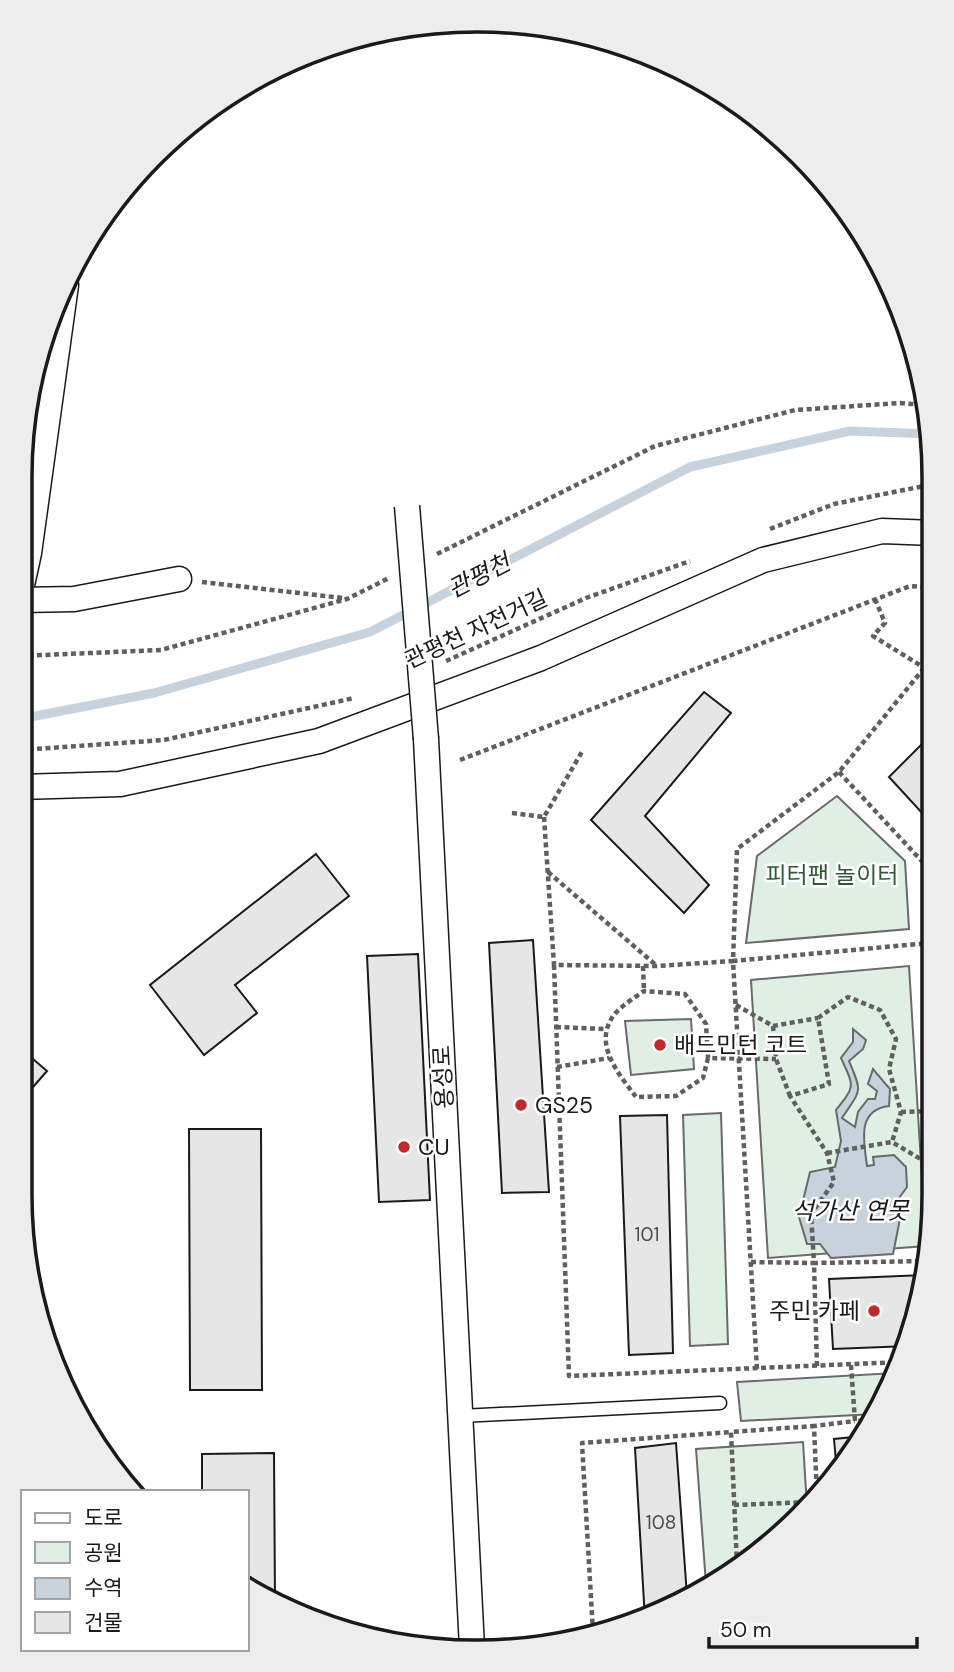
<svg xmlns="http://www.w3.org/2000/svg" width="954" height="1672" viewBox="0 0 954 1672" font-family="'DM Sans','Noto Sans KR',sans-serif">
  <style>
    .green { fill: #e0efe3; stroke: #6a6a6a; stroke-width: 2 }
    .water { fill: #c6d2dc; stroke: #6a6a6a; stroke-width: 2 }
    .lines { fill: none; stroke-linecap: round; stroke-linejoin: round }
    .stream { stroke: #c6d2dc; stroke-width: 9 }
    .building { fill: #e6e6e6; stroke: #1a1a1a; stroke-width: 2 }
    .service-casing { stroke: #1a1a1a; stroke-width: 15 }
    .minor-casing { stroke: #1a1a1a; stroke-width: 27 }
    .path { stroke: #5f5f5f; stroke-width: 4.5; stroke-dasharray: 5 3.5; stroke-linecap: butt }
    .service { stroke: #fff; stroke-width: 12 }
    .minor { stroke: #fff; stroke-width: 24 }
    .minor-bridge-casing { stroke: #1a1a1a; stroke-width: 27; stroke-linecap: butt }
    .minor-bridge { stroke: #fff; stroke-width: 24 }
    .poi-dot { fill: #c62828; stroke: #fff; stroke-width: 2.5 }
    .labels { text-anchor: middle; stroke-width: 5; stroke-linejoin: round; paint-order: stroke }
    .number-label { font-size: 19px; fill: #4d4d4d }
    .street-label { font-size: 23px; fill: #1a1a1a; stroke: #fff }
    .park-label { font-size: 23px; fill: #2b5a34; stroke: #fff }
    .poi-label { font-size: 23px; fill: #1a1a1a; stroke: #fff; text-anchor: start }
    .water-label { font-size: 24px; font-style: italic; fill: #1a1a1a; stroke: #fff }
    .rim { fill: none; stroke: #1a1a1a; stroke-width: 3.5 }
  </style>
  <rect width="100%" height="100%" fill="#fff"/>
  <g class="green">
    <path d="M837,796L905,861L909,929L746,943L757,856Z"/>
    <path d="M909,966L926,1246L768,1258L751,980Z"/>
    <path d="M691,1019L694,1069L631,1075L625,1021Z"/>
    <path d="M721,1113L728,1344L690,1346L683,1115Z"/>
    <path d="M895,1373L875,1414L741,1421L737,1382Z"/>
    <path d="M803,1442L807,1507L779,1539L706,1584L696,1449Z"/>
  </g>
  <path class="water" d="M853,1029L866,1040L863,1049L849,1061C863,1094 861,1089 842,1118L855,1127L858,1112L868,1099H875L877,1091L868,1084L873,1069L890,1089L889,1106C856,1110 864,1142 867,1166L874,1165L873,1157L894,1155L906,1167L907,1187L894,1205L901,1214L893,1254L831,1258L820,1244H807L799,1217L810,1172L835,1167L841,1141L836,1110C856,1085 854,1087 841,1058L853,1042Z"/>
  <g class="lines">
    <path class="stream" d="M20,719L154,693L370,632L690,467L850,431L931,434"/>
  </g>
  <g class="building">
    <path d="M704,692L731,713L645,816L709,885L684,913L591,820Z"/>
    <path d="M934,732V826L889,777Z"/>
    <path d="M316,854L349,896L235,985L257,1013L204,1055L150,985Z"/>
    <path d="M533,940L549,1192L502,1193L489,943Z"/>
    <path d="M418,954L430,1200L379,1202L367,956Z"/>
    <path d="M19,1047L47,1071L19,1103Z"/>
    <path d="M667,1115L673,1353L629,1355L620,1116Z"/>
    <path d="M189,1129H261L262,1390H190Z"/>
    <path d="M924,1275L909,1346L833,1349L829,1279Z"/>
    <path d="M864,1436L858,1449L837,1473L834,1439Z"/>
    <path d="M676,1443L687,1596L652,1618L645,1620L635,1448Z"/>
    <path d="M274,1453L275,1599L247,1586V1492H202V1454Z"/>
  </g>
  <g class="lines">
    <defs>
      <path id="service" d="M461,1416L720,1403"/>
      <g id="minor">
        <path d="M20,594L29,553L66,285"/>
        <path d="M20,600L74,599L179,579"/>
        <path d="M426,739L472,1648"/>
        <path d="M20,787L120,784L319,741L541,658L763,560L882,531L934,533"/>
      </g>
    </defs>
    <use href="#service" class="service-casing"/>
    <use href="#minor" class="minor-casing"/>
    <g class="path">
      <path d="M770,529L834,504L934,484"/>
      <path d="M437,554L655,446L795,410L900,403L925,405"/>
      <path d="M202,582L343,598"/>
      <path d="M875,599L885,623L873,636L923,667"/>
      <path d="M20,656L161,650L347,599L389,578"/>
      <path d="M446,661L586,598L690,561"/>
      <path d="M20,750L164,740L354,698"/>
      <path d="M460,760L910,586L934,588"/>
      <path d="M839,772L931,871L929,943L733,961L737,849L839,772L934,656"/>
      <path d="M512,813L544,817L583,750"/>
      <path d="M544,817L554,965L657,966L733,961L757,1369"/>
      <path d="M548,872L657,966"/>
      <path d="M934,943H929L934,1007"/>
      <path d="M554,965L569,1376L901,1362"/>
      <path d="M643,966L644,991"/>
      <path d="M736,1005L773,1026L818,1018"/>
      <path d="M773,1026L776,1059L790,1096"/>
      <path d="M556,1027L605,1029"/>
      <path d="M708,1058L703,1078L676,1096L636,1097C619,1074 592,1044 614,1015C621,1006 634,998 644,991L685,994L706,1024L708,1058L776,1059"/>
      <path d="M557,1067L609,1058"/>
      <path d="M901,1112L934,1111"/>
      <path d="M827,1153L892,1142L934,1167"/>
      <path d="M751,1262L814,1263L811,1214L834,1182L827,1153L790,1096L829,1084L818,1018L848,997L880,1010L896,1039L889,1069L901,1112L892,1142"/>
      <path d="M851,1365L855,1421L872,1420"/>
      <path d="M817,1366L814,1263L927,1261"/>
      <path d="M817,1496L814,1426L855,1421"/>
      <path d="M734,1505L811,1502"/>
      <path d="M737,1565L731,1432L814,1426"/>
      <path d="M593,1632L582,1443L731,1432"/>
    </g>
    <use href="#service" class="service"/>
    <use href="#minor" class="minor"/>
    <defs>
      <path id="minor-bridge" d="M407,506L426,739"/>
    </defs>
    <use href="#minor-bridge" class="minor-bridge-casing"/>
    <use href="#minor-bridge" class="minor-bridge"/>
  </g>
  <g class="poi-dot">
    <circle cx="660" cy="1045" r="7"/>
    <circle cx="521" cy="1105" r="7"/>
    <circle cx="404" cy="1147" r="7"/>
    <circle cx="874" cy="1311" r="7"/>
  </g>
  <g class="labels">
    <g class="number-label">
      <text x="647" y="1241">101</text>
      <text x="661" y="1529">108</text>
    </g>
    <g class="street-label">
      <text transform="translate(476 629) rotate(-25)" y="8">관평천 자전거길</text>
      <text transform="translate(443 1077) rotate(-93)" y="8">용성로</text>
    </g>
    <g class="park-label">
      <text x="832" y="883">피터팬 놀이터</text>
    </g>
    <g class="poi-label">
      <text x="674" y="1053">배드민턴 코트</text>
      <text x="535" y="1113">GS25</text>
      <text x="418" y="1155">CU</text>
      <text x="860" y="1319" text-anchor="end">주민 카페</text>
    </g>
    <g class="water-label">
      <text transform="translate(479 576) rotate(-27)" y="8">관평천</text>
      <text x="850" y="1219">석가산 연못</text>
    </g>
  </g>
  <path d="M0 0H954V1672H0ZM477 32H477A445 445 0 0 1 922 477V1195A445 445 0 0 1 477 1640H477A445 445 0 0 1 32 1195V477A445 445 0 0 1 477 32Z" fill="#ededed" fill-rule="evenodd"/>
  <path class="rim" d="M477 32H477A445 445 0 0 1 922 477V1195A445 445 0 0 1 477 1640H477A445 445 0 0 1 32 1195V477A445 445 0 0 1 477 32Z"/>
  <rect x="21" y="1490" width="228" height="161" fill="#ffffff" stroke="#a3a3a3" stroke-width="2"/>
  <rect x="35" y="1513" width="35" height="10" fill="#ffffff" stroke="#a3a3a3" stroke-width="2"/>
  <text x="84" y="1525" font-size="21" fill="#1a1a1a">도로</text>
  <rect x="35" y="1542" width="35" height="21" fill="#e0efe3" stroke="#a3a3a3" stroke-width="2"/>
  <text x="84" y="1560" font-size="21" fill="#1a1a1a">공원</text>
  <rect x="35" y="1578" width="35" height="21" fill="#c6d2dc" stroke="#a3a3a3" stroke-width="2"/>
  <text x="84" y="1595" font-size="21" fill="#1a1a1a">수역</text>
  <rect x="35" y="1612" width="35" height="21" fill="#e6e6e6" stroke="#a3a3a3" stroke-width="2"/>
  <text x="84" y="1630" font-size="21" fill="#1a1a1a">건물</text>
  <path d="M709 1637v10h208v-10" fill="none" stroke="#1a1a1a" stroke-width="3.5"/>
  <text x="720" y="1637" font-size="21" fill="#1a1a1a" stroke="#ffffff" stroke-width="5" paint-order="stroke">50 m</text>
</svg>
